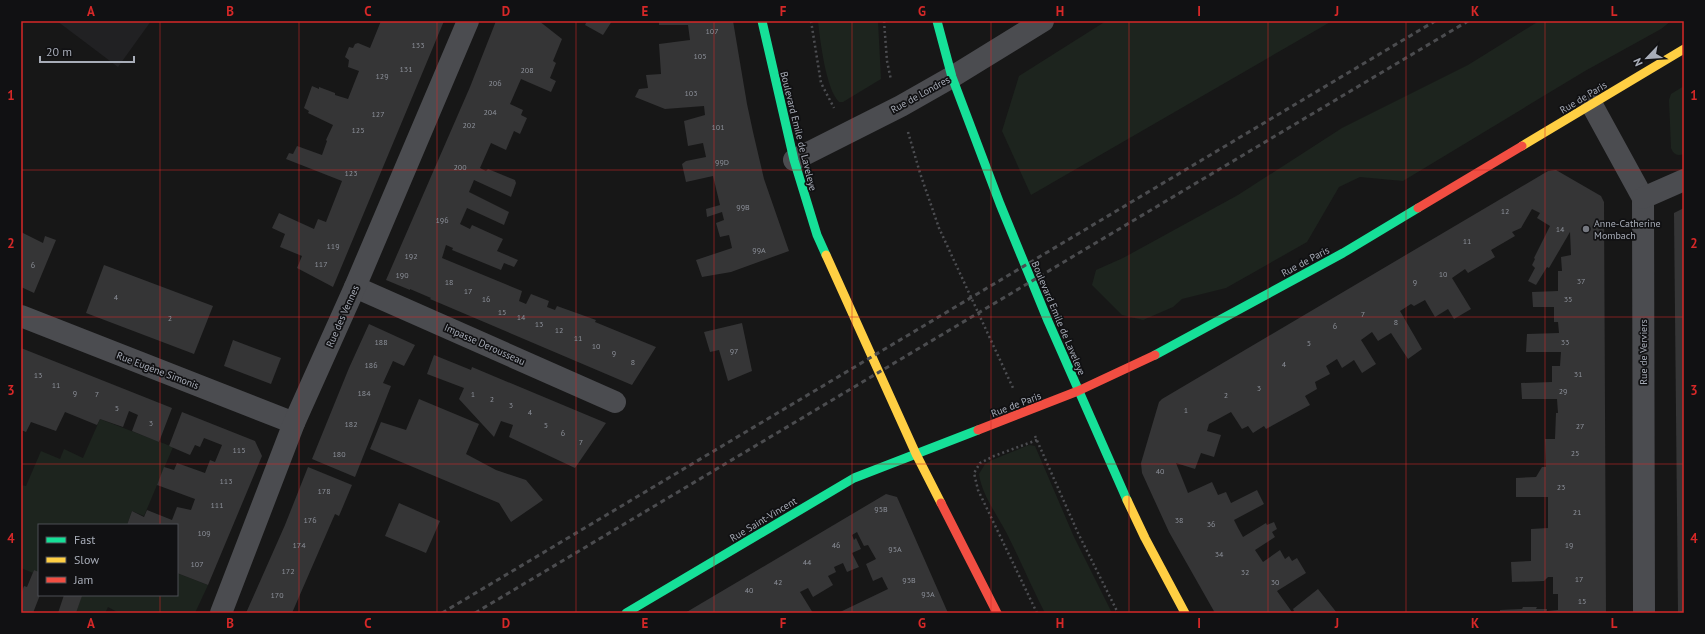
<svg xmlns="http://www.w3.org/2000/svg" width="1705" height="634" viewBox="0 0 1705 634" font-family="'PT Sans',sans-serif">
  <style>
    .built { fill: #212123 }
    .green { fill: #1d241e }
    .building { fill: #353536 }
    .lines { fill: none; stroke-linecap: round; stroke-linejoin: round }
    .path { stroke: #4d4e52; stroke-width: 2.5; stroke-dasharray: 2 3; stroke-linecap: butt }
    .street { stroke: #4b4c50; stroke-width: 22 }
    .fast { stroke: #16e098; stroke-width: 9 }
    .slow { stroke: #ffcf43; stroke-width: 9 }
    .jam { stroke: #f24e42; stroke-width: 9 }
    .rail { stroke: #4b4c4f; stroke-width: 3; stroke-dasharray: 5 4; stroke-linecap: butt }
    .grid { fill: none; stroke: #d62828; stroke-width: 1; stroke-opacity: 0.55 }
    .poi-dot { fill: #757880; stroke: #111113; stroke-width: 1.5 }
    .labels { text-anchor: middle; stroke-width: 3.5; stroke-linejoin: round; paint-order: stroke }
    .number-label { font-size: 8px; fill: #8b8f98 }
    .street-label { font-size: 10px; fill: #a8adb8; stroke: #111113 }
    .poi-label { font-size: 10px; fill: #a8adb8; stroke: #111113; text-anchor: start }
    .neatline { fill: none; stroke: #d62828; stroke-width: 1.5 }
    .grid-label { font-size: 13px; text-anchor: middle; font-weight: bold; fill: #d62828 }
  </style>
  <rect width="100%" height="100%" fill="#171717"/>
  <path class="built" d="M57,21H151L118,67Z"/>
  <g class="green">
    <path d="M818,21H878L881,79L843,102H839C826,90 820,40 818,21Z"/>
    <path d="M1106,21H1332L1031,195L1002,131L1019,76Z"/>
    <path d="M1539,21H1671L1661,29L1585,71L1403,181L1360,177L1339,187L1307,242L1226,288L1182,299L1173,307L1143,320L1122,315L1092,285L1096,270L1123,258L1238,195L1342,128L1468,65Z"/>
    <path d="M1684,86V154C1677,156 1674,155 1671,148L1669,100L1671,94Z"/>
    <path d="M100,419L173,447L144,516L132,511L127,525H39V572L34,570L33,573L21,568V485L26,486L41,451L60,459L64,449L83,458Z"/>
    <path d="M1029,445L1035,446L1074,537L1112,613H1045C1031,586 1020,559 1006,532C996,513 982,495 979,474L985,464L992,460Z"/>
    <path d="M177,573L208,585L195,613H119L108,607L105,613H76L82,595H177Z"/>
  </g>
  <g class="building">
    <path d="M381,21H444L333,287L297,268L302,256L280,247L285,234L272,228L279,213L314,229L318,219L326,222L342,181L286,159L289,153L293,154L297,146L322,155L327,141L326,140L333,125L308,113L309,111L304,108L312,86L319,89V87L335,93V95L348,99L359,71L348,67L349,60L345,57L349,47L353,48L355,44L358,43L370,48Z"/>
    <path d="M496,21H539L562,39L553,61L556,63L550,78L556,81L551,92L521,79L510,104L523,110L521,115L527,118L520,134L514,131L506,150L491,143L480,168L486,171L488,169L515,180L516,183L511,197L474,180L469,192L509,212L504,225L467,208L460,224L470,229L472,225L503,239L497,251L518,260L514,267L504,263L501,270L452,250L453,248L446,245L442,258L522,291L519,301L526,304L531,294L549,301L547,307L555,310L557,306L596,320L595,322L656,347L632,385L430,299L431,298L410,289V290L386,280L470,87Z"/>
    <path d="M587,21H612L603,35L585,25Z"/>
    <path d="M659,21H733L747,104L753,132L764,179L789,251L731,272L702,277L696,260L732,248L729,235L720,237L716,223L724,220L722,212L707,217L706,209L720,205L713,176L686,182L682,164L686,161L706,157L703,143L688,146L684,121L705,115L704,106L665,109L635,97L639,89L648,88L646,75L661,74L659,44L690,40L688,25H659Z"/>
    <path d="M1556,170L1601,196L1604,202L1606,613H1500V610L1522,609L1523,607H1537L1536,609H1547V611L1558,610V594H1553V577H1548L1544,581L1512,582L1511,562L1531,561V529L1548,528V497H1516V478L1536,477L1542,467H1546L1545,439H1555L1556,413H1558L1557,399H1522L1521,383L1552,382V366H1560L1561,352H1526L1527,334L1559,333L1558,322H1554V307H1533L1532,292L1558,291V271H1562L1561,257L1571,255L1570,232L1549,268L1547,267L1536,285L1528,281L1535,268L1532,265L1535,259L1534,258L1550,226L1537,218L1540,213L1532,209L1521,228L1512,232L1515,236L1491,250L1495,257L1468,273L1465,269L1452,278L1471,309L1454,319L1448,309L1435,317L1425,300L1414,306L1411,304L1400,311L1422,349L1408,359L1391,333L1378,341L1372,332L1361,340L1376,364L1362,373L1354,360L1342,368L1337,359L1326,366L1330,374L1315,382L1317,389L1305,396L1310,405L1266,429L1264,426L1253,433L1248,426L1242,429L1231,412L1209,424L1207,431L1221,435L1214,457L1201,453L1195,469L1176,463L1188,493L1212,482L1218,495L1226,492L1231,503L1257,490L1264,504L1234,520L1238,528L1243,537L1266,523L1267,525L1274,522L1277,529L1272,532L1275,537L1255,550L1263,562L1280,550L1285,559L1289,556L1292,561L1297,558L1306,573L1277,591L1292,612L1294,611L1293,609L1318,589L1337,613H1215L1169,532L1142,473L1141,463L1159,402L1162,399L1548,171Z"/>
    <path d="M1684,208V613H1678L1674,213Z"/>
    <path d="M21,232L43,243L45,236L56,240L34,293L21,287Z"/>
    <path d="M104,265L213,306L194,354L86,313Z"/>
    <path d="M742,323L752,371L728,381L719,350L710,352L704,332Z"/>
    <path d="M369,324L415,345L404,366L393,361L383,383L391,386L355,477L312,459L349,368Z"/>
    <path d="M233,340L281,358L271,384L224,366Z"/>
    <path d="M21,348L172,408L159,442L132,431L138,415L129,411L123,427L100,419L97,425L65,412L56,431L31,422L26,432L21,430Z"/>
    <path d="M434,355L471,370L472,367L606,423L575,468L509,437L513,425L501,421L494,437L459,399L464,388L427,374Z"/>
    <path d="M419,399L479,424L466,454L496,470L526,480L543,500L511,522L499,503L370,449L381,422L406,430Z"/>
    <path d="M182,412L255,441L262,456L208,585L177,573V525H127L132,511L144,517L147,510L172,520L177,507L191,510L195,499L157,485L164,467L174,470L177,463L205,473L210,460L215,462L222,445L204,438L200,447L195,445L190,455L169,446Z"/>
    <path d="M308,467L352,485L339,516L335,514L292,613H246L285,525Z"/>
    <path d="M886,494L897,497L948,613H838L888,589L882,577L873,581L866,564L876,559L868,545L864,546L857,532L852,535L854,540L856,538L861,549L852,553L859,567L847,572L843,563L834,567L836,572L828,576L833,585L813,597L808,588L800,592L813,613H685Z"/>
    <path d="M399,503L440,521L426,553L385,536Z"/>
    <path d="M34,570L39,572L40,595L33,613H21V594L24,586L27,587Z"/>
    <path d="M64,595L82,596L76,613H58Z"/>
  </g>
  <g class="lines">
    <g class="path">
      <path d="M811,21L821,83L834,108"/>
      <path d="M884,21L887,61L891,80"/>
      <path d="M908,132L920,173L939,228L1013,388"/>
      <path d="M1035,436L1078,533L1118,613"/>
      <path d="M1037,613L978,490L974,473L980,463L994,456L1037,440"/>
    </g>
    <g class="street">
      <path d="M1592,105L1643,198L1644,613"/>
      <path d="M794,160L901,106L952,77L1043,21"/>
      <path d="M1643,198L1684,180"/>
      <path d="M355,287L615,402"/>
      <path d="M21,316L294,423"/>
      <path d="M221,613L294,423L355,287L468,21"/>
    </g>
    <g class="fast">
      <path d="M762,21L794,160L817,235L826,255"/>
      <path d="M937,21L952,77L1000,204L1048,321L1127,500"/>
      <path d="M1155,355L1343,253L1418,208"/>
      <path d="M626,613L854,478L978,430"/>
    </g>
    <g class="slow">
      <path d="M1522,146L1684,49"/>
      <path d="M826,255L916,454L941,503"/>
      <path d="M1127,500L1145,538L1185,613"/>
    </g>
    <g class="jam">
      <path d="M1418,208L1522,146"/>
      <path d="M978,430L1078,391L1155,355"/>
      <path d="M941,503L997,613"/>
    </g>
    <g class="rail">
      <path d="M442,613L1435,21"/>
      <path d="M475,613L1468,21"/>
    </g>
  </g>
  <path class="grid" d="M160,21V525M299,21V613M437,21V613M576,21V613M714,21V613M852,21V613M991,21V613M1129,21V613M1268,21V613M1406,21V613M1545,21V613M21,170H1684M21,317H1684M21,464H1684M160,595V613"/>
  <circle class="poi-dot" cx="1586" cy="229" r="4"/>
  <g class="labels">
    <g class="number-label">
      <text x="712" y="34">107</text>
      <text x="418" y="48">133</text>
      <text x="700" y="59">105</text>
      <text x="406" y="72">131</text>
      <text x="527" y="73">208</text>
      <text x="382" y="79">129</text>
      <text x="495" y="86">206</text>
      <text x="691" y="96">103</text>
      <text x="490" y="115">204</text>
      <text x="378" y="117">127</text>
      <text x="469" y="128">202</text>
      <text x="718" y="130">101</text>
      <text x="358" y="133">125</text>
      <text x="722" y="165">99D</text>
      <text x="460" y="170">200</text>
      <text x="351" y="176">123</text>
      <text x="743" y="210">99B</text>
      <text x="1505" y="214">12</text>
      <text x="442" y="223">196</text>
      <text x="1560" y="232">14</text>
      <text x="1467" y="244">11</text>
      <text x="333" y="249">119</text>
      <text x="759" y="253">99A</text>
      <text x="411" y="259">192</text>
      <text x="321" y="267">117</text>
      <text x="33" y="268">6</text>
      <text x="1443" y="277">10</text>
      <text x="402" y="278">190</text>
      <text x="1581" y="284">37</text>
      <text x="449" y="285">18</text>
      <text x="1415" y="285">9</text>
      <text x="468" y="294">17</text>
      <text x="116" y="300">4</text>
      <text x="486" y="302">16</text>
      <text x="1568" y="302">35</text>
      <text x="502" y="315">15</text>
      <text x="1363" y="317">7</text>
      <text x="521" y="320">14</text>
      <text x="170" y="321">2</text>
      <text x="1396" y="325">8</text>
      <text x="539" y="327">13</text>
      <text x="1335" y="329">6</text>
      <text x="559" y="333">12</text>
      <text x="578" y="341">11</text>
      <text x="381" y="345">188</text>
      <text x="1565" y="345">33</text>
      <text x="1309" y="346">5</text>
      <text x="596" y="349">10</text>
      <text x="734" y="354">97</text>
      <text x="614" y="356">9</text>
      <text x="633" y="365">8</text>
      <text x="1284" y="367">4</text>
      <text x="371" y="368">186</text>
      <text x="1578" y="377">31</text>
      <text x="38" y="378">13</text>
      <text x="56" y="388">11</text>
      <text x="1259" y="391">3</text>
      <text x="1563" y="394">29</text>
      <text x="75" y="396">9</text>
      <text x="364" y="396">184</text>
      <text x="97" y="397">7</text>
      <text x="473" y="397">1</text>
      <text x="1226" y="398">2</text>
      <text x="492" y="402">2</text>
      <text x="511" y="408">3</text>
      <text x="117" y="411">5</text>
      <text x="1186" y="413">1</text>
      <text x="530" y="415">4</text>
      <text x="151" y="426">3</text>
      <text x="351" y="427">182</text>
      <text x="546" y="428">5</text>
      <text x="1580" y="429">27</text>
      <text x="563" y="436">6</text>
      <text x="581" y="445">7</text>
      <text x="239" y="453">115</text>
      <text x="1575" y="456">25</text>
      <text x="339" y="457">180</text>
      <text x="1160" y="474">40</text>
      <text x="226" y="484">113</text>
      <text x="1561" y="490">23</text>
      <text x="324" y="494">178</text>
      <text x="217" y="508">111</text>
      <text x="881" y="512">95B</text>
      <text x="1577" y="515">21</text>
      <text x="310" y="523">176</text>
      <text x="1179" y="523">38</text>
      <text x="1211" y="527">36</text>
      <text x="204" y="536">109</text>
      <text x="299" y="548">174</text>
      <text x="836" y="548">46</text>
      <text x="1569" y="548">19</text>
      <text x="895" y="552">95A</text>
      <text x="1219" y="557">34</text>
      <text x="807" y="565">44</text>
      <text x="197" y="567">107</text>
      <text x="288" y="574">172</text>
      <text x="1245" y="575">32</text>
      <text x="1579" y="582">17</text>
      <text x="909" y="583">93B</text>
      <text x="778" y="585">42</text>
      <text x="1275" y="585">30</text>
      <text x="749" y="593">40</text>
      <text x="928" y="597">93A</text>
      <text x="277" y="598">170</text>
      <text x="1582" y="604">15</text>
    </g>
    <g class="street-label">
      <text transform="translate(920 94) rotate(-29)" y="4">Rue de Londres</text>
      <text transform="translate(1583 97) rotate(-31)" y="4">Rue de Paris</text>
      <text transform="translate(799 131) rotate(76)" y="4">Boulevard Emile de Laveleye</text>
      <text transform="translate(1305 261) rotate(-28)" y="4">Rue de Paris</text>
      <text transform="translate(342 316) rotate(-66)" y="4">Rue des Vennes</text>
      <text transform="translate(1059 318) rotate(67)" y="4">Boulevard Emile de Laveleye</text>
      <text transform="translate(485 344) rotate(24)" y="4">Impasse Derousseau</text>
      <text transform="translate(1643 352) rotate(-90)" y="4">Rue de Verviers</text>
      <text transform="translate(158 370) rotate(21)" y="4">Rue Eugène Simonis</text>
      <text transform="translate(1016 404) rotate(-21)" y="4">Rue de Paris</text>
      <text transform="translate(763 519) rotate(-31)" y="4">Rue Saint-Vincent</text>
    </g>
    <g class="poi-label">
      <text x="1594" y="227">Anne-Catherine<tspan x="1594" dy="12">Mombach</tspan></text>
    </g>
  </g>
  <rect width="1705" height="634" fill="none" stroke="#111113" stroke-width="44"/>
  <rect x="38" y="524" width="140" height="72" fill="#111113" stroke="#4d4f55"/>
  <rect x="46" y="537" width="20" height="6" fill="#16e098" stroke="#4d4f55"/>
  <text x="74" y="544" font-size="12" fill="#a8adb8">Fast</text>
  <rect x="46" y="557" width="20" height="6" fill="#ffcf43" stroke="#4d4f55"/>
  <text x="74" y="564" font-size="12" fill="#a8adb8">Slow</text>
  <rect x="46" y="577" width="20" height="6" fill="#f24e42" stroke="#4d4f55"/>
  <text x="74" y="584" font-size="12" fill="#a8adb8">Jam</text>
  <g transform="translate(1647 58) rotate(245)" stroke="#111113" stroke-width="3" paint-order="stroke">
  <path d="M0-3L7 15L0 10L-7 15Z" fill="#a8adb8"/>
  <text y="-6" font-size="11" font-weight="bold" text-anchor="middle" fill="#a8adb8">N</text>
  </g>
  <path d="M40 56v6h94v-6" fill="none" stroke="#a8adb8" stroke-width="2"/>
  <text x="46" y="56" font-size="12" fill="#a8adb8" stroke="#111113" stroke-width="3" paint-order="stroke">20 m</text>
  <rect x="22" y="22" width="1661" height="590" class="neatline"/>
  <g class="grid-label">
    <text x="91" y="16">A</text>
    <text x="230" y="16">B</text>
    <text x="368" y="16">C</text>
    <text x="506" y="16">D</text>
    <text x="645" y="16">E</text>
    <text x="783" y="16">F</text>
    <text x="922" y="16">G</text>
    <text x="1060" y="16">H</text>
    <text x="1199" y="16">I</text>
    <text x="1337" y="16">J</text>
    <text x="1475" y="16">K</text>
    <text x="1614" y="16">L</text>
    <text x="11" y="100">1</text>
    <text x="1694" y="100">1</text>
    <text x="11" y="248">2</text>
    <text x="1694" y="248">2</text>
    <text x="11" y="395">3</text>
    <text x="1694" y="395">3</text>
    <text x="11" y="543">4</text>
    <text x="1694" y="543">4</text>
    <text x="91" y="628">A</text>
    <text x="230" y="628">B</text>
    <text x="368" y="628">C</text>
    <text x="506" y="628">D</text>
    <text x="645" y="628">E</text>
    <text x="783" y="628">F</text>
    <text x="922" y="628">G</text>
    <text x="1060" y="628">H</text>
    <text x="1199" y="628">I</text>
    <text x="1337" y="628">J</text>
    <text x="1475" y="628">K</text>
    <text x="1614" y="628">L</text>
  </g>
</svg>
